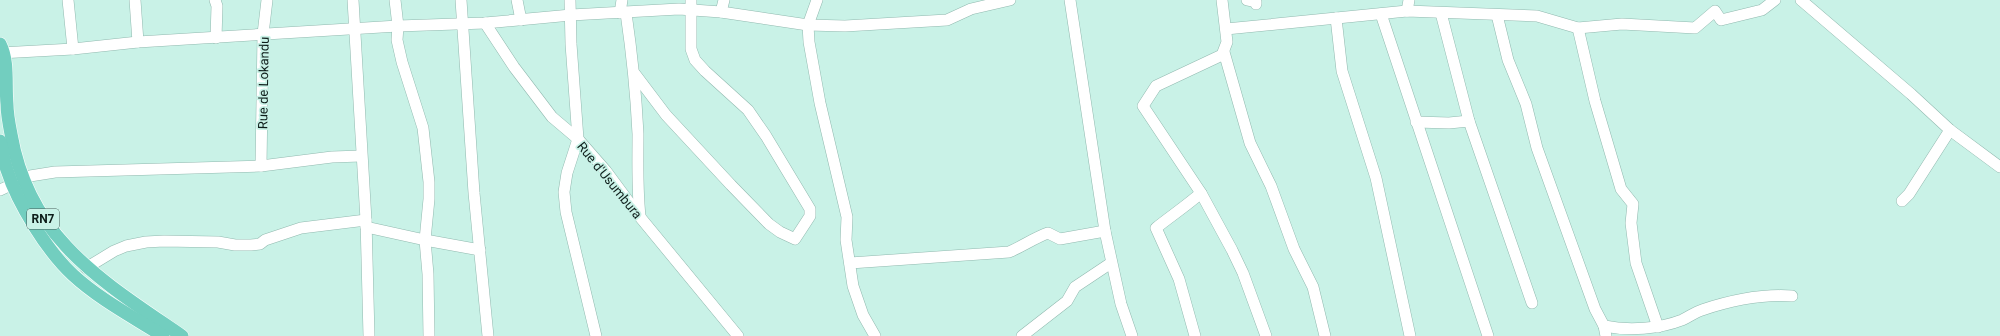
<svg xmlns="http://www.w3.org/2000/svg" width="2000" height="336" viewBox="0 0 2000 336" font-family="Roboto,sans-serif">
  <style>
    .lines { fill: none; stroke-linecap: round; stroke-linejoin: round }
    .minor-casing { stroke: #91b9af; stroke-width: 12 }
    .major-casing { stroke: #fff; stroke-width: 14 }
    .minor { stroke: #fff; stroke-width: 11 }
    .major { stroke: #72cebf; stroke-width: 13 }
    .labels { text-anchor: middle; stroke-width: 3.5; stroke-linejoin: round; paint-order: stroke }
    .shield { fill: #c9f2e7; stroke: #465d58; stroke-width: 1 }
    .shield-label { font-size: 12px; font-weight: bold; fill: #0e1d1a }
    .street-label { font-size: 13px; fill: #0e1d1a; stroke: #c9f2e7 }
  </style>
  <rect width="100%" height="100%" fill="#c9f2e7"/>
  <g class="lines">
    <defs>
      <g id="minor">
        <path d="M68,0L73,49"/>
        <path d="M135,0L138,42"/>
        <path d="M215,0L217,6L216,38"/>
        <path d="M353,0L366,220L369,336"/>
        <path d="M395,0L398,26L397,40L402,62L423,128L429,182V199L425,240L428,274L429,336"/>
        <path d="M461,0L474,193L488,336"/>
        <path d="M517,0L521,20"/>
        <path d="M570,0L571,44L578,139L567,173L564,192L566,212L596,336"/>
        <path d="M817,0L808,25L809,42L820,103L847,217L846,240L853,286L863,315L875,336"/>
        <path d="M1070,0L1105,231L1121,304L1132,336"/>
        <path d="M1222,0L1227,42L1222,55L1156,86L1143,106L1201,193L1232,250L1243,273L1266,336"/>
        <path d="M1247,0L1256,2V4"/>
        <path d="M1801,0L1911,94L1950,130L2000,167"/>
        <path d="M1407,11L1409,0"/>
        <path d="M721,12L724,0"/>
        <path d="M620,13L622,0"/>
        <path d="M626,13C632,54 636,93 638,134C638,162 637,189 640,216"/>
        <path d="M1441,13L1469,121"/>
        <path d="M1381,14L1488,336"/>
        <path d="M1497,15L1508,60L1526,104L1537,148L1595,309L1604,326L1606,336"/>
        <path d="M1336,18L1342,71L1376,178L1410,336"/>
        <path d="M485,23L514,67L552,117L578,139L606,171L640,217L738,336"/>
        <path d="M1578,28L1595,101L1621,189L1633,204L1631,223L1636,263L1658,327"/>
        <path d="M1226,29L1407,11L1537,16L1578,28L1622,24L1695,28L1715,11L1721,20L1762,10L1775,0"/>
        <path d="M1224,52L1250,143L1271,186L1294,249L1313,287L1325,336"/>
        <path d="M0,53L73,49L138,42L398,26L485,23L571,15L679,9L721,12L808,25L845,26L947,20L971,9L1010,0"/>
        <path d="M635,74L666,115L731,185L769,224L780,232L795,239L810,216V209L766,136L748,110L705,71L695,60L691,49V0"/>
        <path d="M1416,122L1449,123L1469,121L1532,303"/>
        <path d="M261,166L263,34L267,0"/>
        <path d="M0,190L30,176L55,172L261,166L332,157L361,156"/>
        <path d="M1902,201L1909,194L1950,130"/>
        <path d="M366,227L425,240L480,250"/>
        <path d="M850,263L1009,252C1023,246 1034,238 1048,233L1060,239L1105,231"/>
        <path d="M86,268L114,251L126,246L146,242L164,241L218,242L235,245H251L260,244L265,240L301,228L366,220"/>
        <path d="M1604,326C1629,331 1659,329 1682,320C1689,317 1695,312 1702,310C1729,301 1763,294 1792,296"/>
        <path d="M1022,336L1067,301L1075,287L1111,263"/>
        <path d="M1195,336L1179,279L1156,228C1171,216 1186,206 1201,193"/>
      </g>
      <g id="major">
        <path d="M0,44C9,62 5,85 7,104C7,114 9,124 11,134C29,239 102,281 182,336"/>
        <path d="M0,141C2,150 4,161 7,170C18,204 47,251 73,275C99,299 133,317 163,336"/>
      </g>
    </defs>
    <use href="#minor" class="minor-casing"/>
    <use href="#major" class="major-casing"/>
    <use href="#minor" class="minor"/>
    <use href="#major" class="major"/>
  </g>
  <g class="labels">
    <rect class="shield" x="27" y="209" width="32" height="20" rx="3"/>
    <g class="shield-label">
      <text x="43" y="223">RN7</text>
    </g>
    <g class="street-label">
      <text transform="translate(263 83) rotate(-89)" y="5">Rue de Lokandu</text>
      <text transform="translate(610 180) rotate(51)" y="5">Rue d'Usumbura</text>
    </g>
  </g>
</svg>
